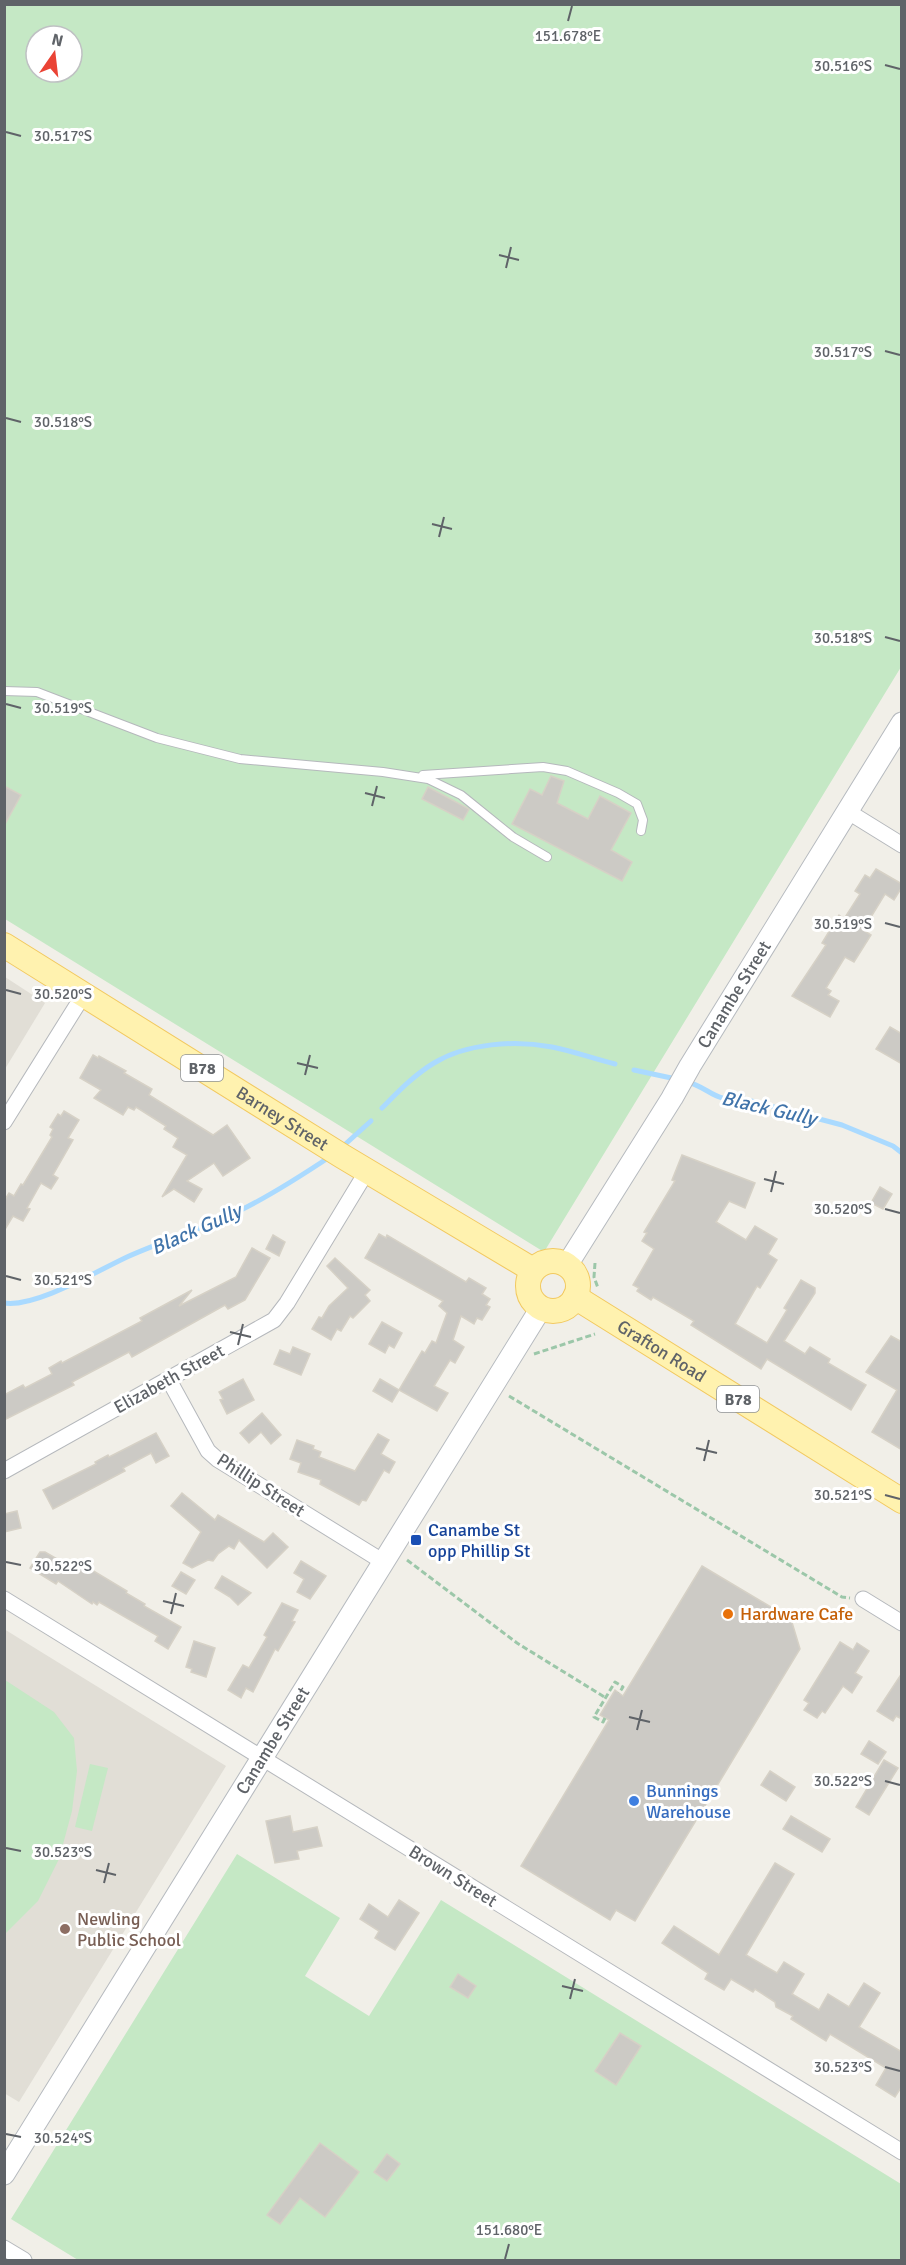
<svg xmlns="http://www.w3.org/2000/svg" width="906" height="2265" viewBox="0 0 906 2265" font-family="Signika,sans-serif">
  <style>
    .education { fill: #e1ded6 }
    .green { fill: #c5e8c5; fill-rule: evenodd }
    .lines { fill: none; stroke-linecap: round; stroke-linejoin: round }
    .stream { stroke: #aadaff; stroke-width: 5 }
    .building { fill: #cccac5; stroke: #d6d1c6; stroke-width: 1.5 }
    .lane-casing { stroke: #b5b8bc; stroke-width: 10 }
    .street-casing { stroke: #b5b8bc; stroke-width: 17 }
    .secondary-casing { stroke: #b6babf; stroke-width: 23 }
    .primary-casing { stroke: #f2c960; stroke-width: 26 }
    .path { stroke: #9cc7a9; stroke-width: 3; stroke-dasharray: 6 3; stroke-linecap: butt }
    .lane { stroke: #fff; stroke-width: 8 }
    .street { stroke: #fff; stroke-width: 15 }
    .secondary { stroke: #fff; stroke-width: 21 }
    .primary { stroke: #fff2af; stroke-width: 24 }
    .ticks { fill: none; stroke: #5f6368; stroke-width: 2 }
    .transit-dot { fill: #1a4fb4; stroke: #fff; stroke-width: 2 }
    .food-dot { fill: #e8710a; stroke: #fff; stroke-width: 2 }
    .shop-dot { fill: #3f7fe0; stroke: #fff; stroke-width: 2 }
    .education-dot { fill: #8d6e63; stroke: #fff; stroke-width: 2 }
    .labels { text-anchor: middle; stroke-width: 6; stroke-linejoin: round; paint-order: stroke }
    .shield { fill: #fff; stroke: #8f9295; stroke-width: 1.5 }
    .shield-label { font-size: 16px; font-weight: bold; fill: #5f6368 }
    .street-label { font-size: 18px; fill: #5f6368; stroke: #fff }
    .transit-label { font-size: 18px; fill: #164399; stroke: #fff; text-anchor: start }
    .food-label { font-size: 18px; fill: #c56008; stroke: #fff; text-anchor: start }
    .shop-label { font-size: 18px; fill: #366cbe; stroke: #fff; text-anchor: start }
    .education-label { font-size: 18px; fill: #785e54; stroke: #fff; text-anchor: start }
    .water-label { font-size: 20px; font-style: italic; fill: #4174aa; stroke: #fff }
    .ticks-label { font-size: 15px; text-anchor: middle; fill: #5f6368; stroke: #fff; stroke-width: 6; stroke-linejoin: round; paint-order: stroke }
  </style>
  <rect width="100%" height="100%" fill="#f1efe8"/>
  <g class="education">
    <path d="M5,977L45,1003L5,1069Z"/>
    <path d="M4,1629L226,1766L19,2102L4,2093Z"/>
  </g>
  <g class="green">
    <path d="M5,5H901V667L544,1252L5,919ZM36,36H72V72H36Z"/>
    <path d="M5,1680L54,1712L74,1738L77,1771L72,1811L59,1859L38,1901L5,1934Z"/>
    <path d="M90,1764L108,1768L92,1831L75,1827Z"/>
    <path d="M237,1854L340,1918L305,1976L369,2016L441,1900L901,2184L902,2260H78L11,2219Z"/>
  </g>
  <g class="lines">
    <g class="stream">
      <path d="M634,1070L676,1079"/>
      <path d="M688,1082C709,1088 716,1103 740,1098L842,1125L893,1146L902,1153"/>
      <path d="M382,1108C398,1092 414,1075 434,1063C467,1043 515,1040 552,1047C573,1051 594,1059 615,1064"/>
      <path d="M341,1148L371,1121"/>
      <path d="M4,1303C35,1308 97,1271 127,1257C163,1241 201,1229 237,1212C270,1196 301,1176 331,1156"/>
    </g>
  </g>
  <g class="building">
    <path d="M551,776L564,781L557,803L588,819L600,796L631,813L611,850L632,862L622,881L512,824L530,789L542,795Z"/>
    <path d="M4,786L21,795L4,826Z"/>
    <path d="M428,787L469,809L463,820L422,799Z"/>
    <path d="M876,869L902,884V887L894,900L885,894L863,930L871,935L854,962L845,957L826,988L831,991L828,995L839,1001L830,1017L792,996L826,945L822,943L839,915L844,919L860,894L855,891L865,875L870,878Z"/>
    <path d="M890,1027L902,1034V1064L876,1049Z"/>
    <path d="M93,1055L98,1058L99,1056L126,1071L124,1073L152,1089L149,1095L213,1135L227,1125L250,1158L223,1176L214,1163L187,1181L202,1189L194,1202L174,1189L162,1197L187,1155L173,1147L178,1138L164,1129L166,1126L158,1121L136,1107L134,1110L128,1107L123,1115L94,1098L101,1090L80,1078Z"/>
    <path d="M64,1111L79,1120L68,1138L73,1140L53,1175L58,1178L51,1189L41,1183L27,1208L30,1209L23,1221L13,1216L4,1231V1201L9,1193L14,1196L21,1184L23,1185L52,1137L50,1135L53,1129L50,1127L58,1114L61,1116Z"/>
    <path d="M682,1155L755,1183L745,1208L729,1201L716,1222L746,1240L755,1226L777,1239L768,1254L777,1260L760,1288L757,1286L735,1324L767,1343L787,1310L784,1308L801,1280L815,1288V1293L784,1341L805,1354L810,1347L830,1359L828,1363L866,1385L851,1410L767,1359L761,1369L691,1325L694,1321L653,1297L651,1300L637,1291L639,1288L633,1285L654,1249L642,1241L647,1233L644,1232L675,1181L672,1180Z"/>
    <path d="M880,1187L892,1194L883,1209L871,1203Z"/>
    <path d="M379,1234L386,1238L387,1235L466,1282L469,1278L486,1288L482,1294L490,1299L486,1305L490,1307L482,1320L477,1318L474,1324L461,1316L453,1340L464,1347L455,1363L450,1360L434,1386L448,1393L437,1411L399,1390L422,1351L425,1353L432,1341L436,1343L447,1313L439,1306L443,1301L365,1258Z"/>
    <path d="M273,1235L285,1242L279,1256L266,1249Z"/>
    <path d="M252,1248L270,1258L245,1300L228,1309L225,1305L132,1357L129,1352L72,1382L74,1385L4,1420V1395L23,1385L25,1388L52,1374L49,1368L61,1361L62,1363L142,1321L140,1318L192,1290L179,1306L236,1277Z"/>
    <path d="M335,1258L370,1290L365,1295L370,1301L353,1318L350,1316L341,1331L337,1329L331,1340L312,1329L319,1317L322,1318L329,1306L348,1288L327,1266Z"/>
    <path d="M382,1322L402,1333L394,1348L389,1345L385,1353L369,1344Z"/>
    <path d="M891,1336L902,1342V1450L872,1432L897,1390L866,1372Z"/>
    <path d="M293,1347L310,1354L301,1375L274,1364L280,1350L290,1354Z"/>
    <path d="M243,1379L254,1400L227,1414L220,1400L223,1399L219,1392Z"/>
    <path d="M380,1379L399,1390L392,1402L373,1391Z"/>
    <path d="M262,1413L281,1435L271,1444L261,1432L249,1443L240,1433Z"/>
    <path d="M156,1433L169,1456L156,1463L151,1453L123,1468L125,1471L53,1509L43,1490L96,1464L95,1462L108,1455L109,1457Z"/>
    <path d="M378,1434L389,1440L381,1454L395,1462L389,1473L384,1470L366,1501L362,1500L359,1505L320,1484L321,1480L298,1472L301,1463L290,1459L297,1440L314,1446L313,1449L321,1452L319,1457L355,1471Z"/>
    <path d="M182,1493L215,1520L218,1515L264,1542L273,1533L288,1547L267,1568L239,1540L234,1549L229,1546L218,1554L213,1561L208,1560L192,1568L183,1563L201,1532L171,1506Z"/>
    <path d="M17,1511L21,1528L4,1532V1514Z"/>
    <path d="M40,1552H45L78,1571L82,1564L127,1591L126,1593L145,1604L144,1606L181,1627L168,1649L155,1641L158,1636L99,1602L97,1605L93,1602L92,1604L58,1581L56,1584L30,1568Z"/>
    <path d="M301,1561L326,1576L310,1599L297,1592L304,1579L294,1573Z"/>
    <path d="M702,1566L791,1619L800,1649L635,1921L616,1910L610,1920L521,1866L609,1720L600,1715L615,1690L623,1696Z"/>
    <path d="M181,1572L195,1580L186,1594L172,1586Z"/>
    <path d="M222,1576L251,1593L238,1605L230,1597L215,1588Z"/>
    <path d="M282,1603L298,1610L292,1621L295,1622L278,1651L275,1649L253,1692L246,1688L241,1698L228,1690L243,1665L249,1668L267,1637L264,1635Z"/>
    <path d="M194,1641L215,1648L206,1677L191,1672L192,1669L186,1667Z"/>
    <path d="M840,1642L853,1650L857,1643L869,1651L855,1673L862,1677L852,1693L843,1686L825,1713L822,1711L817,1718L804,1710L809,1703L804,1700Z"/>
    <path d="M902,1673V1719L896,1716L893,1721L877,1711Z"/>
    <path d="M869,1741L886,1752L878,1764L861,1754Z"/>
    <path d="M884,1760L898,1768L869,1815L856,1807Z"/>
    <path d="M770,1771L795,1787L786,1801L761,1785Z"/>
    <path d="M290,1816L293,1832L317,1827L322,1846L297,1851L299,1859L275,1863L266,1821Z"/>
    <path d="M791,1816L830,1839L822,1852L783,1829Z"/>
    <path d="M775,1863L794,1874L746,1955L777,1973L784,1962L804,1974L792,1994L819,2010L828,1994L849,2007L864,1983L880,1993L859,2027L902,2052V2086L895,2097L876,2085L886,2068L830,2034L826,2041L791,2019L793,2016L776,2007L775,2002L755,1989L753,1992L731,1979L724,1990L705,1979L708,1973L662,1943L674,1926L719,1955Z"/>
    <path d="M399,1900L419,1913L395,1950L375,1938L379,1931L360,1919L369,1904L388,1917Z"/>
    <path d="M458,1974L476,1986L468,1998L450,1987Z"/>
    <path d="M620,2033L641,2046L616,2085L595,2071Z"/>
    <path d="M320,2143L359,2172L325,2217L300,2198L280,2224L267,2215Z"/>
    <path d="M387,2154L400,2164L387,2181L374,2172Z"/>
  </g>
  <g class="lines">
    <defs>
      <g id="lane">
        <path d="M4,691L37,692L157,738L240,759L383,772L428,779L461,795L513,837L547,857"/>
        <path d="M423,775L543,767L567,771L618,793L637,804L643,820L641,831"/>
      </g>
      <g id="street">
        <path d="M847,811L902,845"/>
        <path d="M4,1122L84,994"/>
        <path d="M169,1380L208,1451L217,1459L382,1561"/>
        <path d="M4,1471L274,1320L287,1303L367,1171"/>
        <path d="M4,1599L902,2152"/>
        <path d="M863,1599L902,1623"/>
        <path d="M4,2248L24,2260"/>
      </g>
      <g id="secondary">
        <path id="s1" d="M567,1265L672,1098L690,1066L902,723"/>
        <path id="s2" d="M4,2174L541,1308"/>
      </g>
      <g id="primary">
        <path id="s3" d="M4,945L342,1156L533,1270"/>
        <circle cx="553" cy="1286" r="25"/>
        <path id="s4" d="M575,1297L902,1501"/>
      </g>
    </defs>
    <use href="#lane" class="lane-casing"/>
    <use href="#street" class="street-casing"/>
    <use href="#secondary" class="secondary-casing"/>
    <use href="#primary" class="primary-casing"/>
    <g class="path">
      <path d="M595,1263L594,1277L598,1288"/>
      <path d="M534,1354L595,1334"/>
      <path d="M509,1396L842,1597L850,1598"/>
      <path d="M407,1560L517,1643L606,1698"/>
      <path d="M605,1718L603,1722L594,1717L615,1682L623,1687L619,1693"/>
    </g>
    <use href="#lane" class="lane"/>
    <use href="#street" class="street"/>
    <use href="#secondary" class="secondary"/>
    <use href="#primary" class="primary"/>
  </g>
  <path class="ticks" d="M568,21L572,6M885,65L900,69M6,132L21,136M499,255L519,260M506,268L511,247M885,351L900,355M6,418L21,422M432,524L452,529M439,537L444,517M885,637L900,641M6,704L21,708M365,793L385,798M372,806L377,786M885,923L900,927M6,990L21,994M297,1063L318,1068M305,1075L310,1055M764,1179L784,1184M771,1192L776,1171M885,1209L900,1213M6,1276L21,1280M230,1332L251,1337M238,1345L243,1324M696,1448L717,1453M704,1461L709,1440M885,1495L900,1499M6,1562L21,1565M163,1601L184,1606M171,1614L176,1593M629,1717L650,1722M637,1730L642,1710M885,1781L900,1785M6,1848L21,1851M96,1870L116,1875M104,1883L109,1863M562,1986L583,1991M570,1999L575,1979M885,2067L900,2071M6,2134L21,2137M505,2259L509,2244"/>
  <rect class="transit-dot" x="410" y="1534" width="12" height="12" rx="3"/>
  <circle class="food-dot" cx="728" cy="1614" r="6"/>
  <circle class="shop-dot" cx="634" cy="1801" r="6"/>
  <circle class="education-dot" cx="65" cy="1929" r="6"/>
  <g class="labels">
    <g class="shield">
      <rect x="181" y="1055" width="42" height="26" rx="4.5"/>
      <rect x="717" y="1386" width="42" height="26" rx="4.5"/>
    </g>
    <g class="shield-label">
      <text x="202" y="1074">B78</text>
      <text x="738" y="1405">B78</text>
    </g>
    <g class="street-label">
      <text dy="6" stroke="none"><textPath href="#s1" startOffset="318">Canambe Street</textPath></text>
      <text dy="6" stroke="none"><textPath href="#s3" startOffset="328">Barney Street</textPath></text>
      <text dy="6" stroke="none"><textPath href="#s4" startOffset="102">Grafton Road</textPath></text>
      <text transform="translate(169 1379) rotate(-29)" y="6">Elizabeth Street</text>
      <text transform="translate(261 1485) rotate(33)" y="6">Phillip Street</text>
      <text dy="6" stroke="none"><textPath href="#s2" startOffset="510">Canambe Street</textPath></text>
      <text transform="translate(453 1876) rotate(32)" y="6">Brown Street</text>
    </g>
    <g class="transit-label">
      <text x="428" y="1536">Canambe St<tspan x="428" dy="21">opp Phillip St</tspan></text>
    </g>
    <g class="food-label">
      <text x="740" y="1620">Hardware Cafe</text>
    </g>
    <g class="shop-label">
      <text x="646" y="1797">Bunnings<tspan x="646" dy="21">Warehouse</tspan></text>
    </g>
    <g class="education-label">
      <text x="77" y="1925">Newling<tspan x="77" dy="21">Public School</tspan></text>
    </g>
    <g class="water-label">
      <text transform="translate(769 1108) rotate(13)" y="7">Black Gully</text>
      <text transform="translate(196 1229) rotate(-24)" y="7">Black Gully</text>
    </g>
  </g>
  <g class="ticks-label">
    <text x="568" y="41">151.678°E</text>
    <text x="843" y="71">30.516°S</text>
    <text x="63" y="141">30.517°S</text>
    <text x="843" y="357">30.517°S</text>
    <text x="63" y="427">30.518°S</text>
    <text x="843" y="643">30.518°S</text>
    <text x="63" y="713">30.519°S</text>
    <text x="843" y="929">30.519°S</text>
    <text x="63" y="999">30.520°S</text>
    <text x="843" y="1214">30.520°S</text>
    <text x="63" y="1285">30.521°S</text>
    <text x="843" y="1500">30.521°S</text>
    <text x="63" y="1571">30.522°S</text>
    <text x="843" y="1786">30.522°S</text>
    <text x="63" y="1857">30.523°S</text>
    <text x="843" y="2072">30.523°S</text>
    <text x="63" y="2143">30.524°S</text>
    <text x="509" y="2235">151.680°E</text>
  </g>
  <rect width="906" height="2265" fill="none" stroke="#5f6368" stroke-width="12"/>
  <g transform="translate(54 54) rotate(14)"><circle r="28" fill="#ffffff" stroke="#bfc1c3" stroke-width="1.5"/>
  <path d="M0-4.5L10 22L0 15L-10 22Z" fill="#ea4335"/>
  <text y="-9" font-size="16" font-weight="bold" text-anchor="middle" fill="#5f6368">N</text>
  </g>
</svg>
